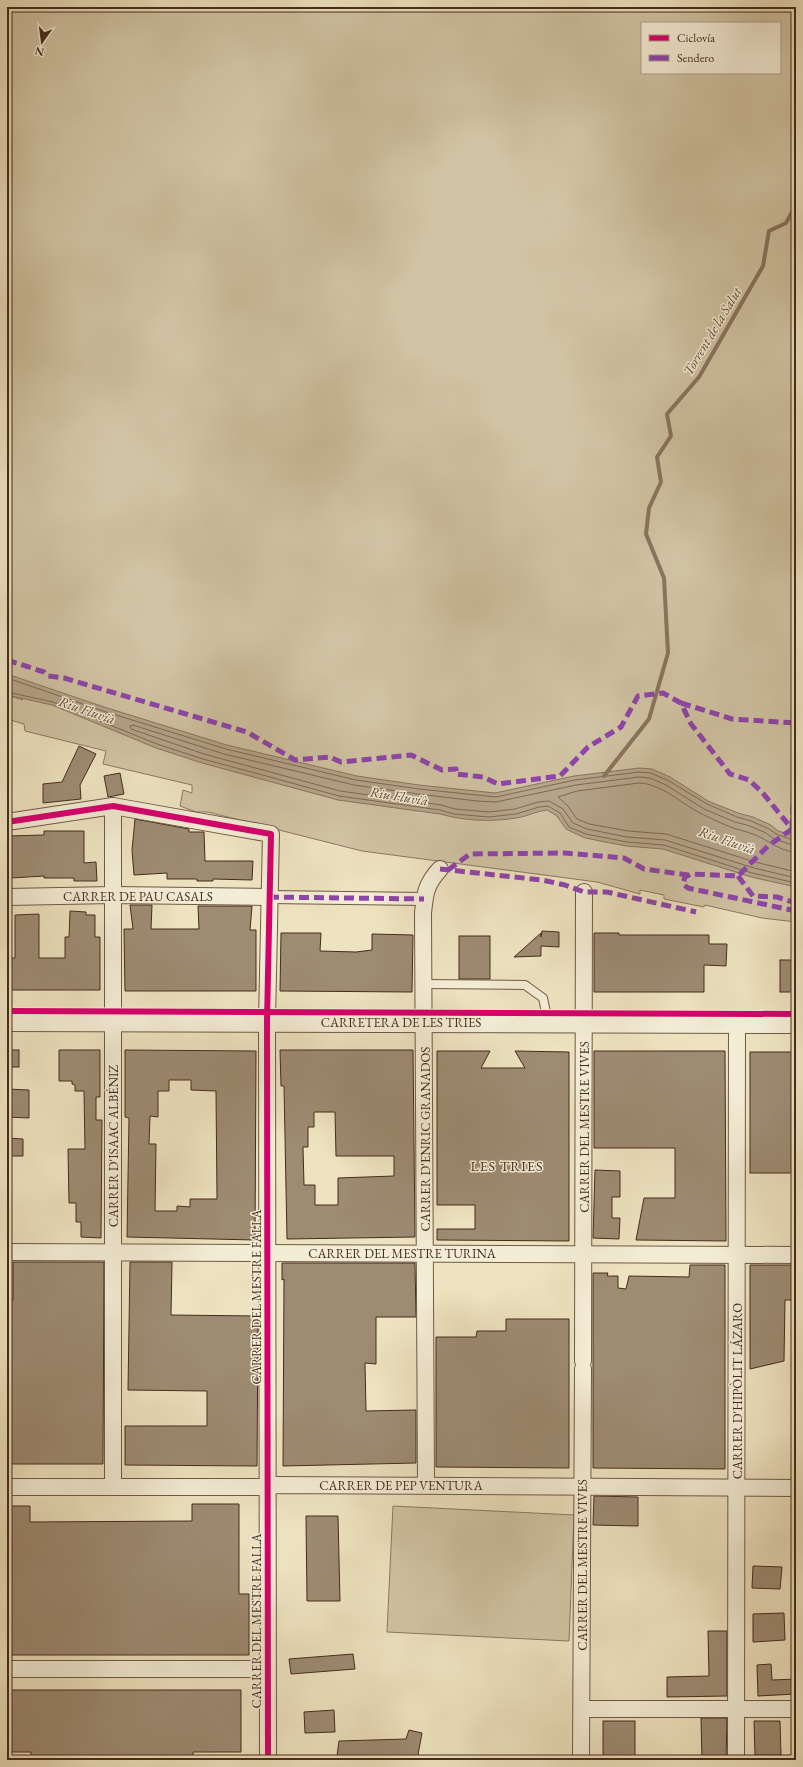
<svg xmlns="http://www.w3.org/2000/svg" width="803" height="1767" viewBox="0 0 803 1767" font-family="'EB Garamond',serif">
  <style>
    .green { fill: #d1c4a4; stroke: #8c7861; fill-rule: evenodd }
    .water { fill: #b5a489; stroke: #89745e }
    .lines { fill: none; stroke-linecap: round; stroke-linejoin: round }
    .shore { stroke: #7e6854; stroke-width: 1 }
    .stream { stroke: #89745e; stroke-width: 4 }
    .building { fill: #9d8b72; stroke: #462b1e; fill-rule: evenodd }
    .service-casing { stroke: #705946; stroke-width: 10 }
    .pedestrian-casing { stroke: #705946; stroke-width: 14 }
    .minor-casing { stroke: #705946; stroke-width: 18 }
    .tertiary-casing { stroke: #705946; stroke-width: 22 }
    .service { stroke: #f4edd6; stroke-width: 8 }
    .pedestrian { stroke: #f4edd6; stroke-width: 12 }
    .minor { stroke: #f4edd6; stroke-width: 16 }
    .tertiary { stroke: #f4edd6; stroke-width: 20 }
    .quiet { stroke: #8e44ad; stroke-width: 5; stroke-dasharray: 10 5; stroke-linecap: butt }
    .cycleway-casing { stroke: #f4edd6; stroke-width: 8 }
    .cycleway { stroke: #d6006c; stroke-width: 6 }
    .labels { text-anchor: middle; stroke-width: 3; stroke-linejoin: round; paint-order: stroke }
    .street-label { font-size: 13px; fill: #462b1e; stroke: #f4edd6 }
    .water-label { font-size: 14px; font-style: italic; fill: #624939; stroke: #f4edd6 }
    .neighbourhood-label { font-size: 14px; letter-spacing: 1px; fill: #462b1e; stroke: #f4edd6 }
  </style>
  <rect width="100%" height="100%" fill="#eee3c0"/>
  <filter id="stains"><feTurbulence type="fractalNoise" baseFrequency=".005" numOctaves="4"/><feColorMatrix values="0 0 0 0 .2 0 0 0 0 .09 0 0 0 0 .02 0 0 0 .5 -.17"/></filter>
  <radialGradient id="worn" r=".72"><stop offset=".6" stop-color="#630" stop-opacity="0"/><stop offset="1" stop-color="#630" stop-opacity=".3"/></radialGradient>
  <g class="green">
    <path d="M7,7H796V922L762,918L705,905L704,907L664,899V895L640,890V894L597,882L362,851L208,812H196L180,806L183,790L192,793V785L103,764L106,751L25,731L24,724L7,719V695L23,700L7,684ZM642,23H780V73H642Z"/>
    <path d="M393,1506L574,1515L569,1641L387,1632Z"/>
  </g>
  <path class="water" d="M7,674L104,707L227,745L357,776L419,785L495,793L574,776L639,768L652,769L670,777L708,801L738,813L753,817L771,825L778,831L789,834L796,838V887L751,877L663,849L626,846L585,838L566,829L557,816L547,810C537,811 528,816 517,818C491,822 465,821 440,814L338,800L202,763L156,748L52,705L7,695Z"/>
  <g class="lines">
    <g class="shore">
      <path d="M7,678L103,711L226,749L356,780L419,789L496,797L575,780L639,772L651,773L669,781L707,804L737,817L751,821L769,829L776,834L796,841"/>
      <path d="M7,692L53,702L157,744L203,759L270,777L339,796L440,810L454,814L489,817L516,814L539,807L548,806L560,813L569,827L586,834L627,842L664,845L752,873L796,883"/>
      <path d="M796,846L774,839L766,833L750,826L735,822L704,809L666,785L650,778L639,777L576,785L496,802L477,801L418,794L354,785L224,754L133,725L130,726L131,729L204,754L340,791L441,805L455,809L489,812L515,809L538,802L549,801L563,809L573,823L587,829L627,837L665,840L754,868L796,878"/>
      <path d="M796,852C784,852 772,844 762,838C753,833 743,831 733,828C723,824 712,819 702,814C681,804 663,784 639,783L577,791L558,797L568,806L577,819L589,824L628,831L666,834L755,862L796,872"/>
    </g>
    <path class="stream" d="M604,776L649,719L668,653L664,578L646,534L649,508L661,482L657,457L671,436L667,414L699,377L763,266L769,231L786,223L796,205"/>
  </g>
  <g class="building">
    <path d="M79,746L96,754L80,785L81,799L43,803V784L62,782Z"/>
    <path d="M120,773L124,794L108,797L104,776Z"/>
    <path d="M135,819L189,829V832H204L205,861H253L252,880L213,879V881H197V879H167V873L134,875L132,850Z"/>
    <path d="M44,831H84V863L96,862L97,881H74V878H44V876L11,878L8,836L44,835Z"/>
    <path d="M130,905H152L151,929H199L198,906H252L250,930H256V991H125L124,929H133Z"/>
    <path d="M70,911L86,912V915H95V937H100V990H7V958H15V915L39,914V958H65V937H69Z"/>
    <path d="M542,931L559,932V947L541,946V956L514,957L541,933V937Z"/>
    <path d="M281,933H321L320,951L356,952L372,950V934L413,935L412,992L280,991Z"/>
    <path d="M594,933H619V935H709V944H727L726,966L704,965V992H594Z"/>
    <rect x="459" y="936" width="31" height="43"/>
    <rect x="780" y="960" width="16" height="32"/>
    <rect x="7" y="1050" width="12" height="17"/>
    <path d="M59,1050H100V1097H96V1120H102L101,1238L81,1237V1222H76V1203H69L68,1149H85L84,1091H75V1085L72,1084V1081H59Z"/>
    <path d="M125,1050L256,1051L255,1240L127,1237L129,1118L125,1117ZM169,1080H191V1090L216,1091L217,1199H190V1207L177,1206V1211H155L156,1144H149L150,1116L158,1117V1091H169Z"/>
    <path d="M280,1050H413L415,1237L287,1239L284,1086H281ZM314,1112H335L336,1156H394V1176L338,1178V1205H315V1185H304L303,1147H308V1127H314Z"/>
    <path d="M437,1051H490L481,1068H525L515,1051L569,1052V1241L437,1240V1229H475V1205H437Z"/>
    <path d="M594,1051H725L726,1241L636,1240L644,1198H675V1148H594Z"/>
    <rect x="750" y="1052" width="46" height="121"/>
    <path d="M7,1089L29,1090V1118L7,1117Z"/>
    <path d="M7,1138L23,1139V1156H7Z"/>
    <path d="M595,1170L620,1171V1197H612V1218H620L619,1239L593,1238Z"/>
    <path d="M13,1262H104L103,1464H7V1300H13Z"/>
    <path d="M130,1262H172L171,1315L258,1316L257,1466L125,1465V1426H207V1391L128,1390Z"/>
    <path d="M282,1263H415L416,1317H376V1364L365,1363L366,1411L416,1410V1463L283,1466L284,1279L282,1280Z"/>
    <path d="M690,1265H725V1469L593,1468V1273H608L607,1276H618V1288L626,1289L629,1276L689,1277Z"/>
    <path d="M750,1265H796V1300H785L784,1361L750,1369Z"/>
    <path d="M506,1319H569V1468L436,1467V1337H476L477,1331H506Z"/>
    <path d="M594,1496L638,1497V1526L593,1525Z"/>
    <path d="M192,1504H239V1594H249V1655H7V1506H30V1522L192,1521Z"/>
    <path d="M306,1516H338L340,1601H307Z"/>
    <path d="M753,1566L782,1567L780,1589L752,1588Z"/>
    <path d="M784,1613L785,1640L753,1642V1614Z"/>
    <path d="M708,1631H727V1696L667,1697V1677L709,1676Z"/>
    <path d="M353,1654L355,1669L291,1674L289,1659Z"/>
    <path d="M771,1664L772,1680L796,1679V1694L758,1696L757,1665Z"/>
    <path d="M7,1690H241V1752H193V1760H31V1752H7Z"/>
    <path d="M334,1710L335,1732L305,1733L304,1712Z"/>
    <path d="M701,1718H727L726,1760H702Z"/>
    <rect x="603" y="1721" width="32" height="39"/>
    <path d="M754,1721H780L781,1755H755Z"/>
    <path d="M409,1730L422,1733L417,1760H347V1756H337L339,1741L406,1739Z"/>
  </g>
  <g class="lines">
    <defs>
      <path id="service" d="M425,984L525,985L543,998L548,1022"/>
      <path id="pedestrian" d="M269,897L424,899"/>
      <g id="minor">
        <path d="M7,822L113,806L271,834L267,1021L268,1760"/>
        <path d="M7,897L113,895L269,897"/>
        <path d="M7,1252L796,1255"/>
        <path d="M583,1361L584,892"/>
        <path d="M426,1485L423,913C425,893 426,884 440,869"/>
        <path d="M7,1487H267L270,1485L796,1488"/>
        <path d="M113,1487V806"/>
        <path d="M7,1669H267"/>
        <path d="M582,1709H796"/>
        <path d="M581,1760L583,1369"/>
        <path d="M736,1760L737,1023"/>
      </g>
      <path id="tertiary" d="M7,1021L796,1023"/>
    </defs>
    <use href="#service" class="service-casing"/>
    <use href="#pedestrian" class="pedestrian-casing"/>
    <use href="#minor" class="minor-casing"/>
    <use href="#tertiary" class="tertiary-casing"/>
    <use href="#service" class="service"/>
    <use href="#pedestrian" class="pedestrian"/>
    <use href="#minor" class="minor"/>
    <use href="#tertiary" class="tertiary"/>
    <g class="quiet">
      <path d="M7,660L44,672L48,676L64,678L247,732L295,760L330,757L341,762L411,755L442,770L456,769V774L483,777L498,784L560,776L588,747L621,727L638,696L663,693L681,703L691,724L730,774L749,780L762,792L792,829"/>
      <path d="M681,703L732,719L796,723"/>
      <path d="M792,829L768,846L738,876L691,874L685,877L683,884L688,888L796,911"/>
      <path d="M792,829L794,782L796,780"/>
      <path d="M440,869L542,880L565,885L584,892H607L696,912"/>
      <path d="M448,870L470,854L565,853L624,858L644,869L688,875"/>
      <path d="M738,876L753,896L777,897L796,903"/>
      <path d="M269,897L424,899"/>
    </g>
    <defs>
      <g id="cycleway">
        <path d="M7,822L113,806L271,834L267,1021L268,1760"/>
        <path d="M7,1011L796,1014"/>
      </g>
    </defs>
    <use href="#cycleway" class="cycleway-casing"/>
    <use href="#cycleway" class="cycleway"/>
  </g>
  <g class="labels">
    <g class="street-label">
      <text x="138" y="901">CARRER DE PAU CASALS</text>
      <text x="401" y="1027">CARRETERA DE LES TRIES</text>
      <text transform="translate(584 1127) rotate(-90)" y="5">CARRER DEL MESTRE VIVES</text>
      <text transform="translate(425 1139) rotate(-90)" y="5">CARRER D'ENRIC GRANADOS</text>
      <text transform="translate(113 1146) rotate(-90)" y="5">CARRER D'ISAAC ALBÉNIZ</text>
      <text x="402" y="1258">CARRER DEL MESTRE TURINA</text>
      <text transform="translate(256 1297) rotate(-90)" y="5">CARRER DEL MESTRE FALLA</text>
      <text transform="translate(737 1391) rotate(-90)" y="5">CARRER D'HIPÒLIT LÁZARO</text>
      <text x="401" y="1490">CARRER DE PEP VENTURA</text>
      <text transform="translate(582 1565) rotate(-90)" y="5">CARRER DEL MESTRE VIVES</text>
      <text transform="translate(256 1621) rotate(-90)" y="5">CARRER DEL MESTRE FALLA</text>
    </g>
    <g class="water-label">
      <text transform="translate(712 331) rotate(-59)" y="5">Torrent de la Salut</text>
      <text transform="translate(87 710) rotate(19)" y="5">Riu Fluvià</text>
      <text transform="translate(399 796) rotate(9)" y="5">Riu Fluvià</text>
      <text transform="translate(727 840) rotate(19)" y="5">Riu Fluvià</text>
    </g>
    <g class="neighbourhood-label">
      <text x="507" y="1171">LES TRIES</text>
    </g>
  </g>
  <rect width="803" height="1767" fill="none" stroke="#eee3c0" stroke-width="24"/>
  <rect x="8" y="8" width="787" height="1751" fill="none" stroke="#462b1e" stroke-width="2"/>
  <rect x="12" y="12" width="779" height="1743" fill="none" stroke="#462b1e"/>
  <rect x="641" y="22" width="140" height="52" fill="#f4edd6" stroke="#ae9f8c"/>
  <rect x="649" y="35" width="20" height="6" fill="#d6006c" stroke="#ae9f8c"/>
  <text x="677" y="42" font-size="12" fill="#462b1e">Ciclovía</text>
  <rect x="649" y="55" width="20" height="6" fill="#8e44ad" stroke="#ae9f8c"/>
  <text x="677" y="62" font-size="12" fill="#462b1e">Sendero</text>
  <g transform="translate(42 42) rotate(194)" stroke="#f4edd6" stroke-width="3" paint-order="stroke">
  <path d="M0-3L7 15L0 10L-7 15Z" fill="#462b1e"/>
  <text y="-6" font-size="11" font-weight="bold" text-anchor="middle" fill="#462b1e">N</text>
  </g>
  <rect width="100%" height="100%" filter="url(#stains)"/>
  <rect width="100%" height="100%" fill="url(#worn)"/>
</svg>
